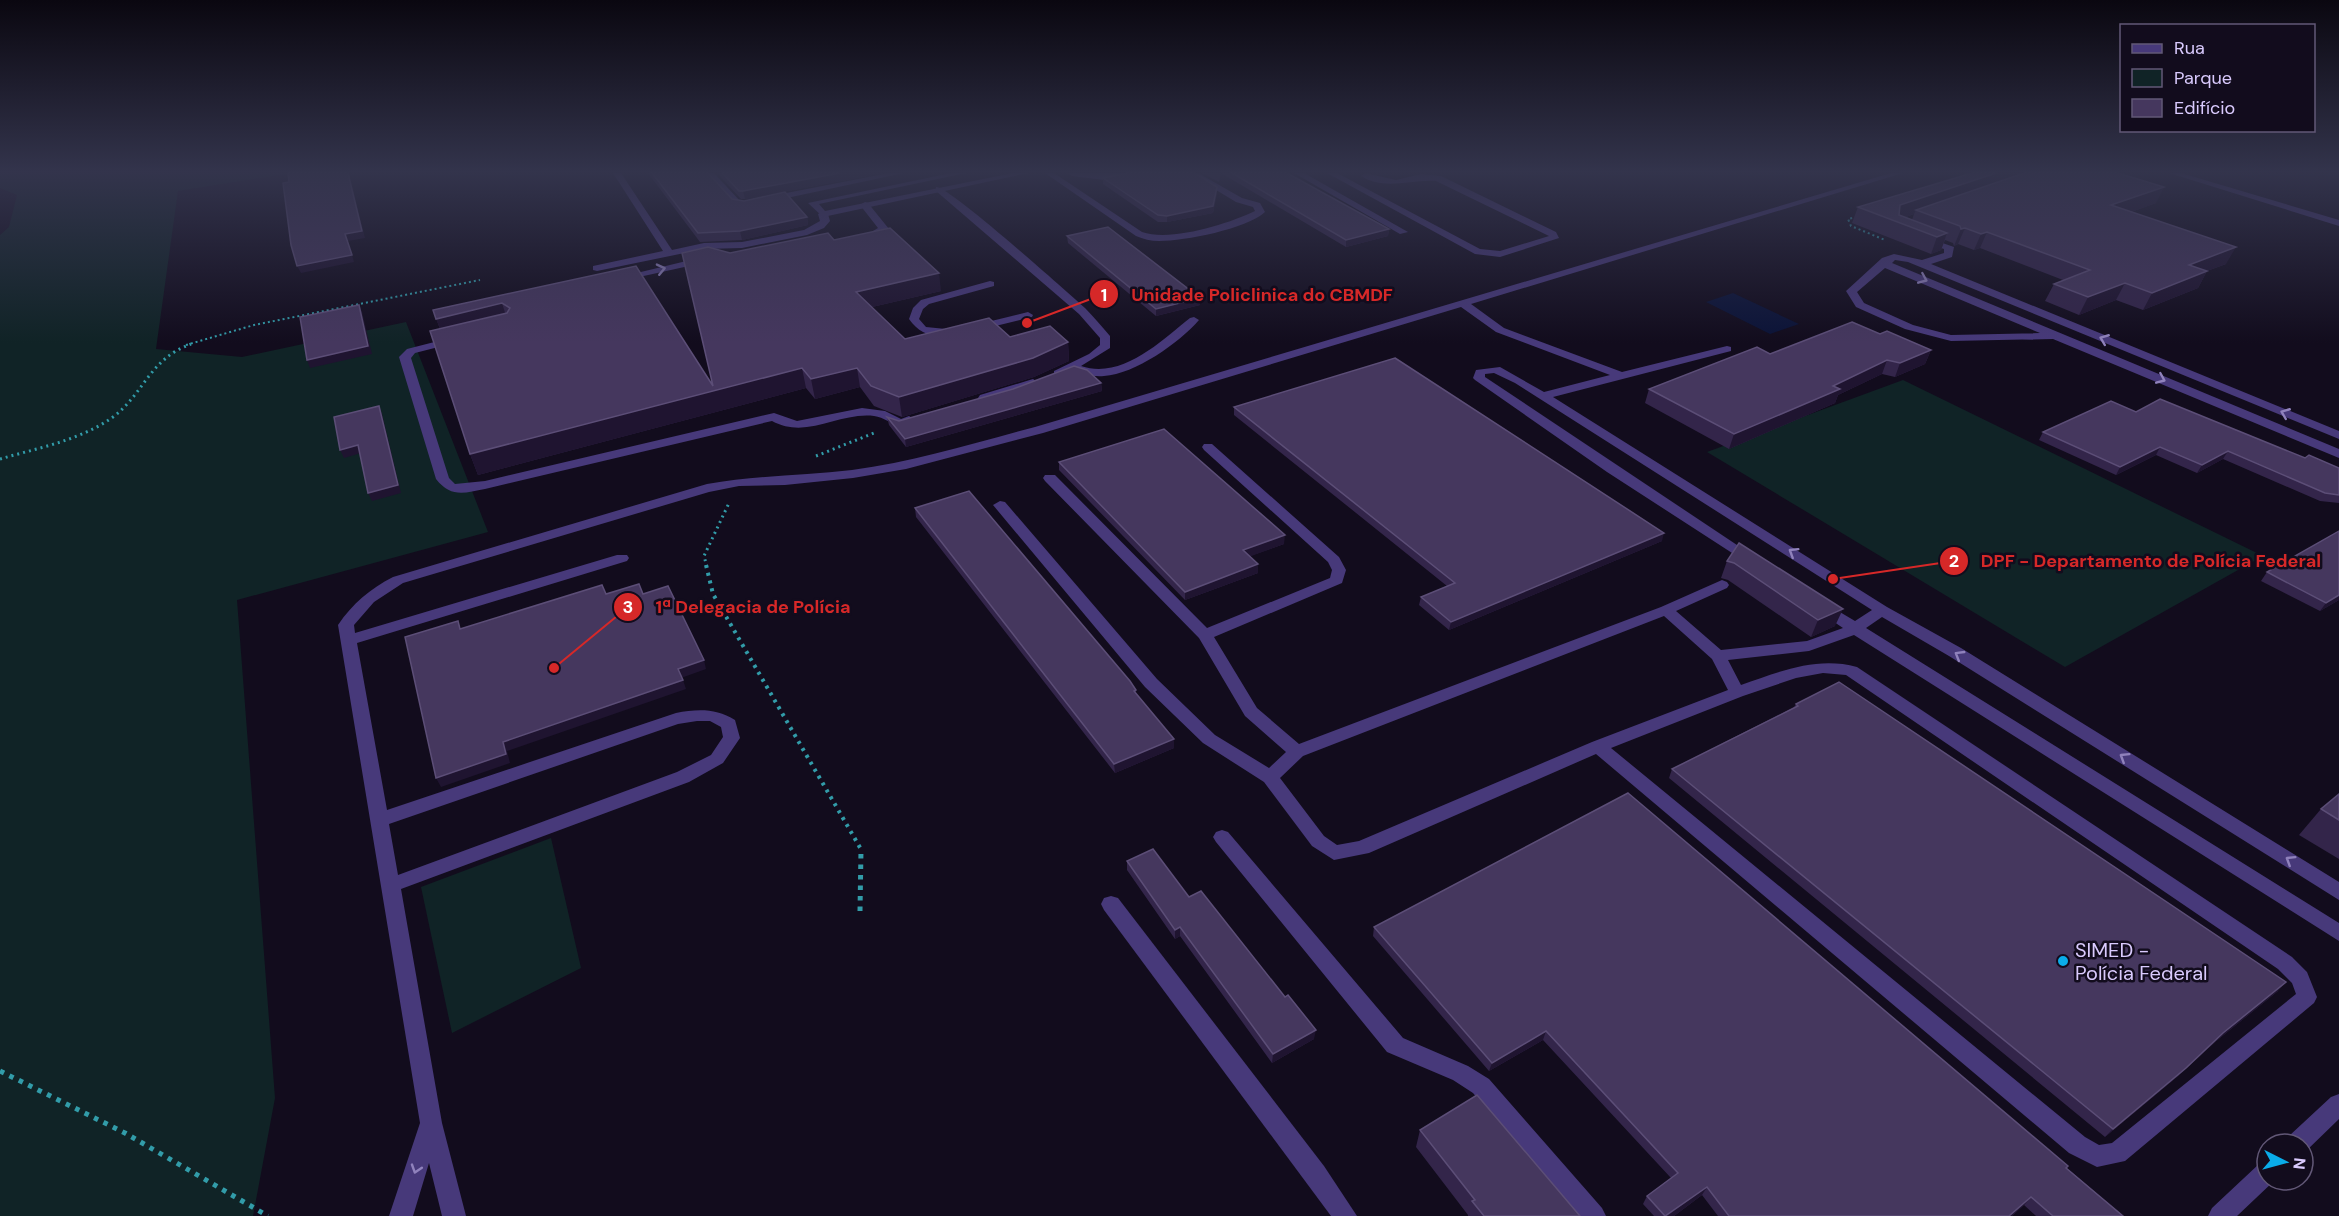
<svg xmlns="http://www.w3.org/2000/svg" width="2339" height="1216" viewBox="0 0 2339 1216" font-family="'DM Sans',sans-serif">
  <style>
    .green { fill: #102326 }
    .water { fill: #0b1337 }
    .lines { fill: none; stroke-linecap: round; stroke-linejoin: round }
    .path-far3 { stroke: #329ca9; stroke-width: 2; stroke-dasharray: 2 3; stroke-linecap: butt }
    .path-far2 { stroke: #329ca9; stroke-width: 3; stroke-dasharray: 2 4; stroke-linecap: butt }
    .path-far1 { stroke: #329ca9; stroke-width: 4; stroke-dasharray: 3 5; stroke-linecap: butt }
    .path { stroke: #329ca9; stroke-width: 5; stroke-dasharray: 4.5 6; stroke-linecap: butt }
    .service { fill: #47397a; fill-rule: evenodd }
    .tertiary { fill: #47397a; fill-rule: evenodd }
    .wall { fill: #33254a; fill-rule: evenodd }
    .shaded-wall { fill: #1f1430 }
    .building { fill: #45375e; stroke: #5c4e77; stroke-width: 1.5 }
    .oneway { stroke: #9082bc }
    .poi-dot { fill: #0aace9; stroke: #120c1d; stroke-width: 2 }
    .labels { text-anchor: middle; stroke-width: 5; stroke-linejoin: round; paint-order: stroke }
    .near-poi-label { font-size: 20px; fill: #d9cafd; stroke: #120c1d; text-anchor: start }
    .leader { fill: none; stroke: #d62828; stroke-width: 2 }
    .callout-dot { fill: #d62828; stroke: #120c1d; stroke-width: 2 }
    .mark-label { font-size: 18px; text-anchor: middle; font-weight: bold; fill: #fff }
    .callout-label { font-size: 18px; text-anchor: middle; font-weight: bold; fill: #d62828; stroke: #120c1d; stroke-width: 5; stroke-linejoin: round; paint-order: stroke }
  </style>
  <rect width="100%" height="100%" fill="#120c1d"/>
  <g class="green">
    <path d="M0,173H291L178,191L156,349L242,357L406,322L488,532L237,600L275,1098L253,1216H0V235L9,227L17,195L0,188Z"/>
    <path d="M1903,380L2263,556L2065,667L1707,452Z"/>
    <path d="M551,838L581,968L452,1033L421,887Z"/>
  </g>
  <path class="water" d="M1733,293L1799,324L1770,334L1706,302Z"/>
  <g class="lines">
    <g class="path-far3">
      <path d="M1857,217L1848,219L1851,226L1885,240"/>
      <path d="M186,345L254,325L480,280"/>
    </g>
    <g class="path-far2">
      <path d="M816,456L874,433"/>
      <path d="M0,459C38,448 81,440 113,417C144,394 149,359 191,344"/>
      <path d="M707,567L704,556L729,503"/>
    </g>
    <path class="path-far1" d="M706,565L713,594L862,851"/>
    <g class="path">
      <path d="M860,911L861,850"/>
      <path d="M0,1071L125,1133L268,1216"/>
    </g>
    <g class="service">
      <path d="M613,173H621L672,250L704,243L742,242L804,230L820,221L818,214L823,211L828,214L830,221L824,228L807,235L742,248L704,249L597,271L593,270V266L663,251Z"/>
      <path d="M705,173H714L740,201H745L889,173H904L745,207L734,205Z"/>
      <path d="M1045,173H1054L1142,232C1171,242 1228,224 1255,211L1253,207L1236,202L1188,173H1198L1242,198L1260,203L1265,212C1246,229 1185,241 1159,241C1151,241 1143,239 1136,236Z"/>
      <path d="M1068,173H1140L1104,180L1072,176Z"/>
      <path d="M1294,173H1304L1408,232L1400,234Z"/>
      <path d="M1327,173H1337L1480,249L1500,251L1549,236L1436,181C1411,179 1384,191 1361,176L1365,173L1396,180L1421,174L1441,176L1556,232L1559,238L1500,257L1475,254Z"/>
      <path d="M1891,173H1903L1471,304L1504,328L1622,372L1727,346L1731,347V351L1553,397L1887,607L1961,648L2339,882V900L1949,656L1882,617L1866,628L2339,923V941L1854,635L1809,651L1728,660L1741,685C1779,672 1816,656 1857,667L2292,957L2307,972L2317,997L2314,1003L2125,1161L2097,1167L2069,1153L1596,754L1369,853L1334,860L1312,846L1264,782L1203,743L1145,687L993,505L1000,501L1005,502L1157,679L1215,735L1269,768L1286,752L1245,716L1199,638L1045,481L1043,478L1045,475H1055L1207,628L1330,578L1332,570L1328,562L1204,450L1202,447L1204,444H1212L1339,557L1346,570L1342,583L1214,637L1257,708L1299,744L1661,607L1722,580L1727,582L1729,585L1727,588L1676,611L1721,650L1807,641L1843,628L1818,611L1816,608L1818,605H1828L1855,621L1872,610L1515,383L1494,373L1485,374V377L1758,559L1756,562H1746L1607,472L1475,380L1473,378L1476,370L1500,367L1544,392L1610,375L1496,332L1461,307L1043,433L906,469L853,478L785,485L739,486L709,492L403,583L374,602L354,625L355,633L617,555H627L629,558L627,561L357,643L387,810L676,713C697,709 716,708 735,720L740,738L723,763L689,782L401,889L442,1123L466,1216H442L429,1163L413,1216H389L420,1123L338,625C353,603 370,589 393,577L707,484C755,475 804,476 852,470C914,462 974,443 1035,427ZM1664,616L1712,659L1728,690L1592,742L1359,841L1337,845L1324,836L1280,778L1303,756ZM1823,673L1846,675L2278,969L2292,983L2296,994L2112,1143L2099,1145L2085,1137L1611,748L1743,696L1796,678ZM697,721H710L721,727L723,737L711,755L677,772L398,875L389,824L678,724Z"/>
      <path d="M2169,173H2181L2339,220V226Z"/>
      <path d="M936,187C949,186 1067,292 1085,308C1094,317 1102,327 1110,336V348L1081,366C1122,380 1161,341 1190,318L1194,317L1199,320C1179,343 1135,374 1104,376C1092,377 1083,374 1072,371L1062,375H1054V371L1089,354L1100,345V338L1079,314L936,191Z"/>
      <path d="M865,202L868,203L889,229L866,242L861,239L863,237L878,228L860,205Z"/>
      <path d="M1925,237L1954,247L1952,257L1931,264L2339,431V439L1908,262L1895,260L1892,263L2339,449V458L2053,339L1951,341L1905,329L1856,307L1846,291L1882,258L1894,254L1922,260L1944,253V249L1922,242V238ZM1885,268L2040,333L1951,335L1913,325L1864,303L1857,292Z"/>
      <path d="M703,257L708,260L707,262L621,281L616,278Z"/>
      <path d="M990,281L994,282V286L929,304L923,309L919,319L926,327L956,330V334C935,338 921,336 909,319L913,308L921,300Z"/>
      <path d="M1028,312L1033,315L1032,317L975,331L970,328L971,326Z"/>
      <path d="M454,337L458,338V342L415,353L411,358L449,478L455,484L485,481L774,413L797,421L862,408L885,411L901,419L909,416L915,420L900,427C891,424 884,417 874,416C838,412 807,440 772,421L485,489C464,493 451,498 436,479L399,357L407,349Z"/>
      <path d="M1033,379L1039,383L1037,385L984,402L978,398L980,395Z"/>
      <path d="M1222,830L1228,832L1403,1038L1468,1066L1489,1079L1602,1208L1606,1216H1578L1473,1093L1453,1080L1387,1052L1216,842L1213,837L1216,832Z"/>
      <path d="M1111,896L1118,898L1324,1166L1357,1216H1331L1104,910L1101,904L1104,898Z"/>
      <path d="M2339,1094V1119L2305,1152H2303V1144H2286L2289,1136L2331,1097Z"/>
      <path d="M2267,1161V1180H2275L2237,1216H2208L2212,1208L2259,1164Z"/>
    </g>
    <path class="tertiary" d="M951,173H966L819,204L825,211L1013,173H1028L823,217L808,203Z"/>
  </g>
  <g class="wall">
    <path d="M648,173H708L732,199L807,217L808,225L742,240L700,242Z"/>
    <path d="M717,173H884L745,199H741Z"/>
    <path d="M1202,173H1287L1389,229L1388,236L1346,247L1221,173L1219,182Z"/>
    <path d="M1103,178L1217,193L1213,213L1167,222H1158L1103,184Z"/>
    <path d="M2156,203L2131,212L2226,264L2207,271L2198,288L2143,310L2116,300L2079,315L2045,301L2054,284L2063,280L1980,248L1974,250L1958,244L1954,246L1953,243L1945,240L1941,250L1931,254L1852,223L1858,207ZM1914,214L1912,220L1906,217Z"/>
    <path d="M1067,236L1200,298V305L1156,316L1068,243Z"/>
    <path d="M834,240L941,291L872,307L905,339L1068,342L1069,361L1034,377L902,417L874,406L860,387L815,399L806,388L478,475L470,454L440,329L433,310L636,266L713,386L730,253Z"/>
    <path d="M1880,334L1931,350L1925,364L1895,377L1882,374L1838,395L1835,403L1729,449L1645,403L1649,389L1770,354Z"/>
    <path d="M1101,383L1102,391L906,447L889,425L887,417L899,421Z"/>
    <path d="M1234,407L1662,541L1449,630L1419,605L1421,597L1447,586L1234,415Z"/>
    <path d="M2136,412L2339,468V503L2320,501L2223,459L2197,473L2156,455L2116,475L2039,440L2043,432Z"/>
    <path d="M1059,462L1284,544L1250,556L1258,573L1185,600L1059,470Z"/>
    <path d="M915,508L1136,690V694L1174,739V748L1115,773L916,517Z"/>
    <path d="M2339,531V600L2320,611L2261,581L2267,572Z"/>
    <path d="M1739,543L1835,626L1811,637L1728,580L1721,578L1727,561Z"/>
    <path d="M1796,704L2278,991L2215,1042L2178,1076L2105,1137L1669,778L1672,769L1794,707Z"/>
    <path d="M2339,794V859L2299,835L2321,809Z"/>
    <path d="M1127,861L1189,897L1285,997L1314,1039L1272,1063L1180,936L1175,939L1127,870Z"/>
    <path d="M1374,927L2068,1166L2067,1168L2123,1216H2036L2024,1205L2012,1216H1718L1702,1195L1674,1216H1654L1643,1204L1647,1196L1671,1178L1543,1040L1489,1071L1373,936Z"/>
    <path d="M1420,1130L1580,1216H1468V1215L1416,1147Z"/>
  </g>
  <g class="shaded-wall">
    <path d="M348,173H349L365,238L348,241L354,262L301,273L297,266Z"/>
    <path d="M840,173H884L745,199L743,191Z"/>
    <path d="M1996,173H2036L1916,210L1914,214L1894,221L1900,205Z"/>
    <path d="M1217,187V193L1213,213L1167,222V216Z"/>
    <path d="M2164,187L2156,203L2103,222L2111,205Z"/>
    <path d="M807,217L808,225L742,240L740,231Z"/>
    <path d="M1965,228L1958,244L1954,246L1961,229Z"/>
    <path d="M1389,229L1388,236L1346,247V240Z"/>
    <path d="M1987,232L1980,248L1974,250L1981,234Z"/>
    <path d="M1947,233L1941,250L1931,254L1937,237Z"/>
    <path d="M2236,247L2226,264L2207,271L2198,288L2143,310L2152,293L2189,265Z"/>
    <path d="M939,273L941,291L859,310L856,292Z"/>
    <path d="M2125,283L2116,300L2079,315L2088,297Z"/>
    <path d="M1200,298V305L1156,316V309Z"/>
    <path d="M502,303L508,322L444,338L436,319Z"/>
    <path d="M359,305L362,312L372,354L310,368L307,360Z"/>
    <path d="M1068,342L1069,361L1034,377L902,417L899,397Z"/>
    <path d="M1931,350L1925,364L1895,377L1900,363Z"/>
    <path d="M1887,360L1882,374L1838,395L1835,403L1729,449L1734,434Z"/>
    <path d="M802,368L806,388L478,475L470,454Z"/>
    <path d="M857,368L860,387L815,399L811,379Z"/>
    <path d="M1101,383L1102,391L906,447L905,439Z"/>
    <path d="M379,406L382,414L401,493L372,501L368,493Z"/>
    <path d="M358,445L361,453L344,458L340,450Z"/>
    <path d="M2160,447L2156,455L2116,475L2120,467Z"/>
    <path d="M2228,451L2223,459L2197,473L2202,465Z"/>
    <path d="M1664,533L1662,541L1449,630L1451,622Z"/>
    <path d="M1285,535L1284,544L1243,559V550Z"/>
    <path d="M1258,564V573L1185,600V592Z"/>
    <path d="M2339,595V600L2320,611L2326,603Z"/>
    <path d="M1843,609L1835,626L1811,637L1818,620Z"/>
    <path d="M704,660L706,669L681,678L678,669Z"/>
    <path d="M683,680L686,689L507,751L510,763L441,787L436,778L503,742Z"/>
    <path d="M1174,739V748L1115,773L1114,764Z"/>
    <path d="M1180,927V936L1175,939V930Z"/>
    <path d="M2286,982L2278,991L2215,1042L2178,1076L2105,1137L2113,1129L2223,1033Z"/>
    <path d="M1316,1030L1314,1039L1272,1063L1273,1054Z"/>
    <path d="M1546,1031L1543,1040L1489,1071L1492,1063Z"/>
    <path d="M1707,1187L1702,1195L1674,1216H1667Z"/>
    <path d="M2031,1197L2024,1205L2012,1216H2009Z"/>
  </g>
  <g class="building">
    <path d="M288,173H348L362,231L345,234L352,255L297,266L291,245L283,183L289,182Z"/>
    <path d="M652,173H708L732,199L744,201L785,192L807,217L740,231L698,233Z"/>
    <path d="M722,173H840L743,191H739Z"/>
    <path d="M1128,173H1195L1217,187L1213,206L1167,216L1158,215L1103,178Z"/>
    <path d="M1232,173H1287L1389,229L1346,240Z"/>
    <path d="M1972,173H1996L1900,205L1899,215L1947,233L1937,237L1858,207Z"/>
    <path d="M2024,173H2118L2164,187L2111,205L2236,247L2189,265L2207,271L2152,293L2125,283L2088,297L2054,284L2090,270L1987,232L1981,234L1965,228L1961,229L1960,226L1916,210Z"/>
    <path d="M1108,227L1200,298L1156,309L1067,236Z"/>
    <path d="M890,228L939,273L856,292L905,339L989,318L1010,337L1050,326L1068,342L1033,358L899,397L871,386L857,368L811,379L802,368L470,454L430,331L507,313L510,308L502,303L436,319L433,310L636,266L713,386L682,253L708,247L730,253L828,233L834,240Z"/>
    <path d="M359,305L368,346L307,360L300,317Z"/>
    <path d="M1852,322L1880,334L1887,331L1931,350L1900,363L1887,360L1833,386L1840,389L1734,434L1649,389L1757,347L1770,354Z"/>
    <path d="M1395,358L1664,533L1451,622L1421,597L1455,583L1234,407Z"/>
    <path d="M1074,366L1087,370L1101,383L905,439L887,417L899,421L1013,389Z"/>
    <path d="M2160,399L2305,458L2309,455L2339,468V495L2325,493L2228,451L2202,465L2160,447L2120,467L2043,432L2111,401L2136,412Z"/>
    <path d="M379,406L398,485L368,493L358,445L340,450L334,417Z"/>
    <path d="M1164,429L1285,535L1243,550L1258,564L1185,592L1059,462Z"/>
    <path d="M969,491L1130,681L1136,690L1134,691L1174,739L1114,764L915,508Z"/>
    <path d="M2339,531V595L2326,603L2267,572Z"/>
    <path d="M1739,543L1843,609L1818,620L1734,563L1727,561Z"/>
    <path d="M639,584L643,594L668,586L704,660L678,669L683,680L503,742L506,754L436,778L405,637L458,621L460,629L602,585L606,594Z"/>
    <path d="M1839,682L2286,982L2223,1033L2186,1068L2113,1129L1672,769L1798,706L1796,704Z"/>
    <path d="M1628,793L2068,1166L2066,1168L2123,1216H2053L2031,1197L2009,1216H1729L1707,1187L1665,1216L1647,1196L1678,1173L1546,1031L1492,1063L1374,927Z"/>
    <path d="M2339,794V820L2321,809Z"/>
    <path d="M1153,849L1189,897L1201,891L1285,997L1288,995L1316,1030L1273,1054L1180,927L1175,930L1127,861Z"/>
    <path d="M1477,1095L1580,1216H1484L1472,1201L1475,1200L1420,1130Z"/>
  </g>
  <defs><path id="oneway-chevron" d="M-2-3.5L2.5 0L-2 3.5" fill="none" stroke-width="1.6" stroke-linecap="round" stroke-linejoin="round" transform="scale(1.5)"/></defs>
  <g class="oneway">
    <use href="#oneway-chevron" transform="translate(661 269) rotate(-13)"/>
    <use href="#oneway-chevron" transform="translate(1923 279) rotate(23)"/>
    <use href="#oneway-chevron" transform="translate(2104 339) rotate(-158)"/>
    <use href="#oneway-chevron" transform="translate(2161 379) rotate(23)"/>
    <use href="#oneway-chevron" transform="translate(2285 413) rotate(-158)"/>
    <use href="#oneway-chevron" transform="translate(1793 552) rotate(-148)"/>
    <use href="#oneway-chevron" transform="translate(1959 655) rotate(-149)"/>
    <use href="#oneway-chevron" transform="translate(2124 757) rotate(-148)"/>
    <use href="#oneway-chevron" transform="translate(2290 860) rotate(-148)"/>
    <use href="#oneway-chevron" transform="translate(416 1169) rotate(108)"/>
  </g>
  <linearGradient id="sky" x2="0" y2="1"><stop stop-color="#0a0710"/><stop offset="0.5" stop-color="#33344c"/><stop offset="1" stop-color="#33344c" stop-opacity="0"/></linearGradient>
  <rect width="2339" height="343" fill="url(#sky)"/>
  <circle class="poi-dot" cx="2063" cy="961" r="6"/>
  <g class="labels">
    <g class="near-poi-label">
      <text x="2075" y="957">SIMED -<tspan x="2075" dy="23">Polícia Federal</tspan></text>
    </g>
  </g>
  <path class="leader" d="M1027 323L1104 294M1833 579L1954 561M554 668L628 607"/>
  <g class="callout-dot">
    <circle cx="1027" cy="323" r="6"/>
    <circle cx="1833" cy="579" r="6"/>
    <circle cx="554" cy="668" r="6"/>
    <circle cx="1104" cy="294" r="15"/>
    <circle cx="1954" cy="561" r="15"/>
    <circle cx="628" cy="607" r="15"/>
  </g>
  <g class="mark-label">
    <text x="1104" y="301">1</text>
    <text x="1954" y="567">2</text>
    <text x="628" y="613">3</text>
  </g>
  <g class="callout-label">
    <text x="1262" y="301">Unidade Policlinica do CBMDF</text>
    <text x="2151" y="567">DPF - Departamento de Polícia Federal</text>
    <text x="753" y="613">1ª Delegacia de Polícia</text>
  </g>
  <rect x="2120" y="24" width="195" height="108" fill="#120c1d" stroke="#625877" stroke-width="1.5"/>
  <rect x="2132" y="44" width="30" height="9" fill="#47397a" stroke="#625877" stroke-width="1.5"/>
  <text x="2174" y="54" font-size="18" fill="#d9cafd">Rua</text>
  <rect x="2132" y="69" width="30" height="18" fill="#102326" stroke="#625877" stroke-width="1.5"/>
  <text x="2174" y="84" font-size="18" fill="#d9cafd">Parque</text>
  <rect x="2132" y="99" width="30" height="18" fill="#45375e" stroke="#625877" stroke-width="1.5"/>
  <text x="2174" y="114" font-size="18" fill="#d9cafd">Edifício</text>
  <g transform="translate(2285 1162) rotate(96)"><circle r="28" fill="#120c1d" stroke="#625877" stroke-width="1.5"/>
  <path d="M0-4.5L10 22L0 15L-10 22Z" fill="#0aace9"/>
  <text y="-9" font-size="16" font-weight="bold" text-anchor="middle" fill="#d9cafd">N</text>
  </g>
</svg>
